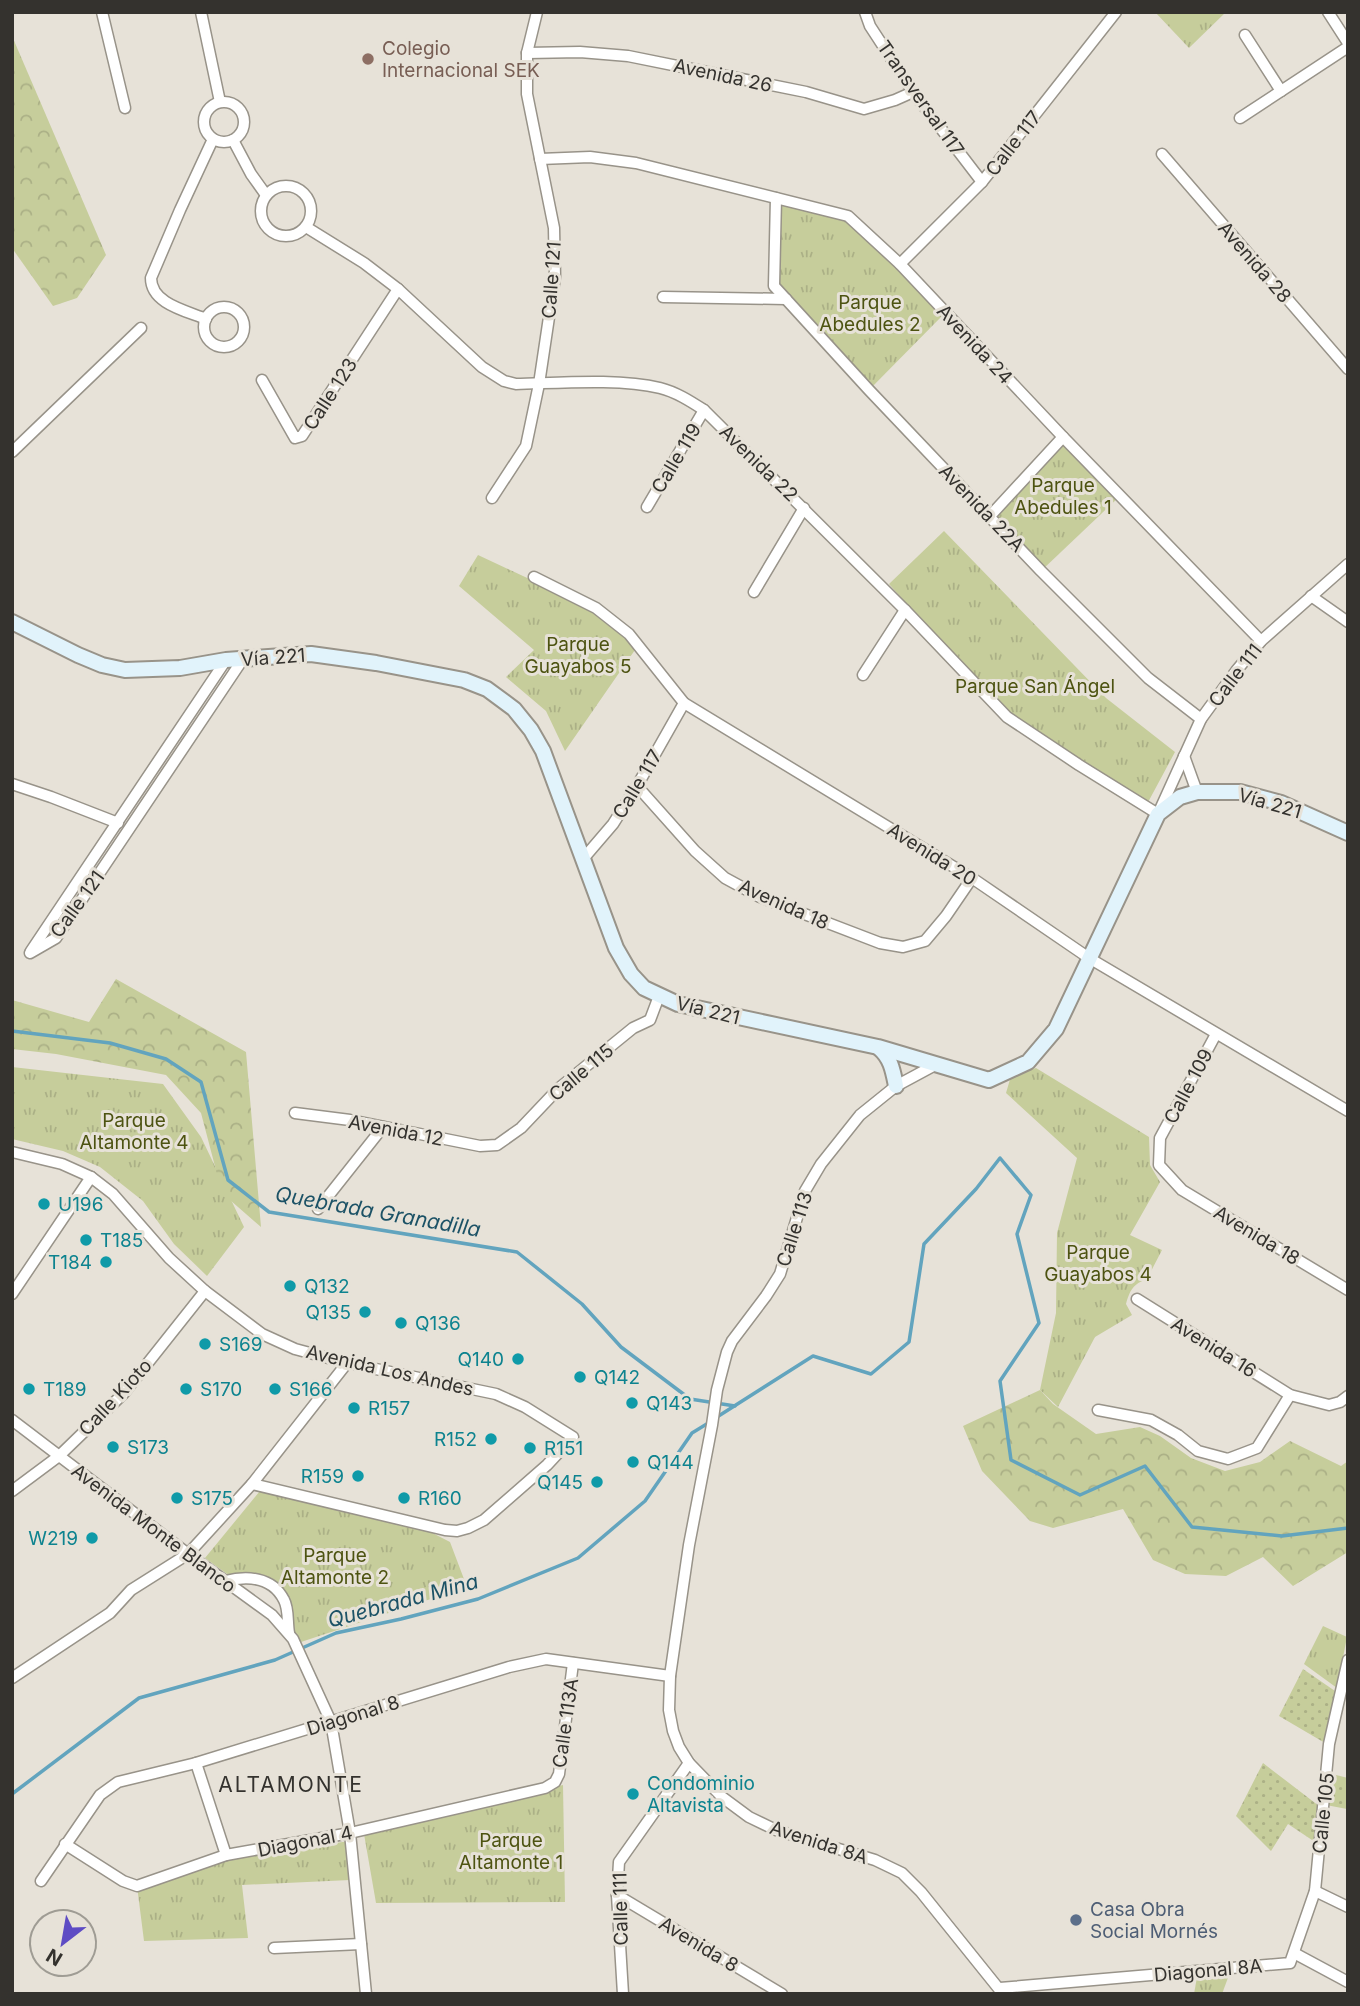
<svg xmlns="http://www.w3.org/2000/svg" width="1360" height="2006" viewBox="0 0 1360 2006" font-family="Inter,sans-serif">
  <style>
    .grass { fill: url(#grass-tufts) }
    .forest { fill: url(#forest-crowns) }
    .garden { fill: url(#garden-dots) }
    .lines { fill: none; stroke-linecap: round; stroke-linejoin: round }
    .stream { stroke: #62a4be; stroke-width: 3.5 }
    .minor-casing { stroke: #989389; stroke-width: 13 }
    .secondary-casing { stroke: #989389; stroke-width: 18 }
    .minor { stroke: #fff; stroke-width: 10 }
    .secondary { stroke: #e1f3fb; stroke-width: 14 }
    .education-dot { fill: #8d6e63; stroke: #e7e2d8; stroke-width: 2.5 }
    .culture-dot { fill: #0f9aa8; stroke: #e7e2d8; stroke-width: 2.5 }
    .service-dot { fill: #5c6f8a; stroke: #e7e2d8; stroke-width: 2.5 }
    .labels { text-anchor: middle; stroke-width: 6; stroke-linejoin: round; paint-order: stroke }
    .education-label { font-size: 19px; fill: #785e54; stroke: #e7e2d8; text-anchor: start }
    .street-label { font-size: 19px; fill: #34322e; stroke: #e7e2d8 }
    .park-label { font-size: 19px; fill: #4d5311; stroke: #e7e2d8 }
    .culture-label { font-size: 19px; fill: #0d838f; stroke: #e7e2d8; text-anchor: start }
    .service-label { font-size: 19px; fill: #4e5e75; stroke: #e7e2d8; text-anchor: start }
    .water-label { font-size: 21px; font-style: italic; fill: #1c5266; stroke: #e7e2d8 }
    .neighbourhood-label { font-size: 21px; letter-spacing: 2px; fill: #34322e; stroke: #e7e2d8 }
  </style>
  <defs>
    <pattern id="grass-tufts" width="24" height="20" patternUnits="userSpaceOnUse" patternTransform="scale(1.75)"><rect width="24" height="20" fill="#c6cd9b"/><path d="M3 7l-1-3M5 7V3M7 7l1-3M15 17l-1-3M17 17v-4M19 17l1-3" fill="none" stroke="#abb086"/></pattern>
    <pattern id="forest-crowns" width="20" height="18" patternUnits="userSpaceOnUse" patternTransform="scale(1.75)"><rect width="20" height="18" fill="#c6cd9b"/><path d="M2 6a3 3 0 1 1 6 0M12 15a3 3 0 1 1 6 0" fill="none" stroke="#abb086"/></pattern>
    <pattern id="garden-dots" width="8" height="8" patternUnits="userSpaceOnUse" patternTransform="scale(1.75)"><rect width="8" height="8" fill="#c6cd9b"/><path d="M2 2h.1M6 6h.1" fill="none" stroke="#abb086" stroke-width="1.8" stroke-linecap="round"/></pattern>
  </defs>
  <rect width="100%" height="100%" fill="#e7e2d8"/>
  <g class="grass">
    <path d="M1155,12H1226L1189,48Z"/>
    <path d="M776,198L848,216L945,313L869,390L774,286Z"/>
    <path d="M1063,437L1120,496L1041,571L990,516Z"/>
    <path d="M944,531L1106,698L1175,752L1146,806L1007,717L889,584Z"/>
    <path d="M478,555L598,611L637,647L565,751L546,711L506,677L534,650L459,586Z"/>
    <path d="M12,1067L163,1084L201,1137L244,1227L207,1276L174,1244L143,1201L100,1167L63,1151L12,1139Z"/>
    <path d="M1036,1068L1149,1137L1150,1165L1160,1182L1130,1235L1162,1250L1147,1279C1133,1284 1130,1290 1126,1304L1132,1315L1095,1337L1058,1407L1040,1390L1056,1313L1057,1233L1077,1158L1006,1093L1011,1076Z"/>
    <path d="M264,1486L411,1522L450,1542L467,1587L295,1644L285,1601L273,1587L234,1579L205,1558Z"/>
    <path d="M1323,1626L1347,1637L1337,1688L1304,1664Z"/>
    <path d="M563,1785L565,1902L376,1903L364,1834Z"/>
    <path d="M349,1841L350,1880L242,1885L248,1938L144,1941L137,1886L222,1861Z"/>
    <path d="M1229,1975L1222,1994H1194L1197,1977Z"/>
  </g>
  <g class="forest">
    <path d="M12,36L106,255L77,298L53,306L12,248Z"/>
    <path d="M116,979L246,1052L261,1227L222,1193L201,1113L166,1075L56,1054L12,1049V1000L89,1022Z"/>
    <path d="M1040,1390L1053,1404L1096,1434L1140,1427L1160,1436L1191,1458L1225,1471L1260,1462L1290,1441L1341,1466L1348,1461V1552L1293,1586L1263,1557L1226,1576L1185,1574L1153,1560L1123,1509L1053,1528L1030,1521L982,1471L963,1426Z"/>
  </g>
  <g class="garden">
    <path d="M1303,1669L1335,1691L1325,1743L1279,1716Z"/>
    <path d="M1263,1763L1319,1806L1315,1842L1288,1824L1271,1851L1236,1816Z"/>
    <path d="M1332,1774L1348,1778L1347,1809L1326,1805Z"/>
  </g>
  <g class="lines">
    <g class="stream">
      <path d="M12,1031L110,1043L166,1059L201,1082L228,1180L269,1212L517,1252L582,1304L621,1347L690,1399L735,1406"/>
      <path d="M717,1417L813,1356L871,1374L909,1342L924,1244L976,1189L1000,1158L1031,1195L1017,1234L1039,1323L1000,1381L1011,1460L1080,1495L1145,1466L1192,1527L1282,1536L1348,1528"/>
      <path d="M12,1794L139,1698L275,1660L336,1633L401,1619L478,1599L578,1558L645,1501L692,1433L710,1422"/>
    </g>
    <defs>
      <g id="minor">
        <path d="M102,12L125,108"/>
        <path d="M201,12L220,102"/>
        <path d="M865,12L870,26L913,92L982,182"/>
        <path d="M1328,12L1348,43"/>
        <path d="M1245,35L1281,91"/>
        <path d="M527,53L580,52L628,56L806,92L864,109L895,100L913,92"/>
        <circle cx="224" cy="122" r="20"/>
        <path d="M1240,118L1348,47"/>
        <path d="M233,140L251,174L266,195"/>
        <path d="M1162,154L1348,369"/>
        <path d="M540,159L590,157L636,163L848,216L900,264L1063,437L1261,641"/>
        <circle cx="286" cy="211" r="25"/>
        <path d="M776,198L774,286L869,390L1041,571L1148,678L1201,719"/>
        <path d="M306,227L364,263L398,289L482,367L504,381L516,384C559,383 619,378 660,388C676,392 690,401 704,410L905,610L1007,717L1079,765L1158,814L1201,719L1236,671L1261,641L1348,564"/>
        <path d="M900,264L982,182L1116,12"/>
        <path d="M663,297L786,299"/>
        <circle cx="224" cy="327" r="20"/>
        <path d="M206,319C187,311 151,304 151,278L180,210L213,139"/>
        <path d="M262,380L295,438L302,436L398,289"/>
        <path d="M12,452L141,328"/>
        <path d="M492,498L526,446L539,384L555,277L554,228L527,94V53L537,12"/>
        <path d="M647,507L704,410"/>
        <path d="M990,516L1063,437"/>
        <path d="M534,577L596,608L629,634L684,703L972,878L1089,958L1348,1111"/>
        <path d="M754,592L804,508"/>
        <path d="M1311,596L1348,622"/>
        <path d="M863,675L905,610"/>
        <path d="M1184,756L1197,792"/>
        <path d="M12,784L51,797L118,823"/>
        <path d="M637,786L695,851L725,878L760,897L880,943L903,947L925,941L946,916L972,878"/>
        <path d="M583,859L613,824L637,786L684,703"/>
        <path d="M31,951L226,660"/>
        <path d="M30,953L56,938L243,659"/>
        <path d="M1216,1034L1160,1138L1159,1165L1182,1190L1348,1290"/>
        <path d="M935,1065L896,1086L860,1115L821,1164L805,1191L780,1274L766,1296L732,1341L727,1352L717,1390L712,1425L689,1545L670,1676L669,1710L673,1731L679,1747L689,1763L722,1797L749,1817L776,1830L875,1860L902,1873L921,1892L1003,1994"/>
        <path d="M295,1113L350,1120L480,1146L497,1145L521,1128L558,1089L633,1028L650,1020L659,996"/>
        <path d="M12,1152L62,1164L91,1177L113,1194L169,1258L205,1291L262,1334L295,1349L347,1363L496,1394L525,1407L573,1437L547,1465L484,1520L468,1528L457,1531L445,1530L252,1484"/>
        <path d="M318,1209L383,1127"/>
        <path d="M12,1294L91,1177"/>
        <path d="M1137,1299L1290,1395L1329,1405L1340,1402L1348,1396"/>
        <path d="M1098,1410L1151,1420L1178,1435L1198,1451L1228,1459L1257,1448L1290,1395"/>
        <path d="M12,1420L188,1554L272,1615L293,1639L331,1722L350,1833L366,1994"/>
        <path d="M12,1491L59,1456L124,1393L205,1291"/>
        <path d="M225,1581C246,1576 272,1576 284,1600C289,1609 287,1622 289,1633"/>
        <path d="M12,1678L110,1613L131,1590L188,1554L252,1484L347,1363"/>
        <path d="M196,1763L226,1855"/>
        <path d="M65,1844L123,1881L137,1886L226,1855L350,1833L545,1788L555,1782L559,1774L573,1663"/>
        <path d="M41,1881L100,1795L118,1782L196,1763L509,1667L546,1659L670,1676"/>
        <path d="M1315,1891L1348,1907"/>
        <path d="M617,1895L782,1994"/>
        <path d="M274,1948L361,1944"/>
        <path d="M1294,1953L1348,1982"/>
        <path d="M1000,1988L1290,1963L1315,1891L1329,1744L1348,1660"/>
        <path d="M623,1994L617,1895L619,1862L689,1763"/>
      </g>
      <g id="secondary">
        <path d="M12,622L78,655L102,665L125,670L180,668L226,660L311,654L376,663L464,680L487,689L514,709L531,730L543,751L616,948L631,974L644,988L678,1004L878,1047L989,1080L1028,1062L1056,1029L1158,814L1180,797L1197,792H1240L1281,803L1348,833"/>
        <path d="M879,1048C891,1058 893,1071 896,1086"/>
      </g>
    </defs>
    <use href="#minor" class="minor-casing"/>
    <use href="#secondary" class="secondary-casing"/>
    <use href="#minor" class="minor"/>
    <use href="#secondary" class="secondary"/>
  </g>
  <circle class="education-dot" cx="368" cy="59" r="7"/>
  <g class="culture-dot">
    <circle cx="44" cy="1204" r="7"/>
    <circle cx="86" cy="1240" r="7"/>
    <circle cx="106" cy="1262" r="7"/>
    <circle cx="290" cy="1286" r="7"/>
    <circle cx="365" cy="1312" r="7"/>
    <circle cx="401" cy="1323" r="7"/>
    <circle cx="205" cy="1344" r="7"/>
    <circle cx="518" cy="1359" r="7"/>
    <circle cx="580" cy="1377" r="7"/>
    <circle cx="29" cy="1389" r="7"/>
    <circle cx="186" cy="1389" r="7"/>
    <circle cx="275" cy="1389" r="7"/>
    <circle cx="632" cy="1403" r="7"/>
    <circle cx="354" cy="1408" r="7"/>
    <circle cx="491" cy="1439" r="7"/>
    <circle cx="113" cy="1447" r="7"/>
    <circle cx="530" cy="1448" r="7"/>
    <circle cx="633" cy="1462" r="7"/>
    <circle cx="358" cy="1476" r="7"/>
    <circle cx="597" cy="1482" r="7"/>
    <circle cx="177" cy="1498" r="7"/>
    <circle cx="404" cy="1498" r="7"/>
    <circle cx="92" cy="1538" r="7"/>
    <circle cx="633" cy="1794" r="7"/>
  </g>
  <circle class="service-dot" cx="1076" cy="1920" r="7"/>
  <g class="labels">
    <g class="education-label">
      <text x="382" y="55">Colegio<tspan x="382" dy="22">Internacional SEK</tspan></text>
    </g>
    <g class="street-label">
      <text transform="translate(723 75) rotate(12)" y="7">Avenida 26</text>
      <text transform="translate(921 98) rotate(55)" y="7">Transversal 117</text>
      <text transform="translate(1013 143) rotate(-52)" y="7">Calle 117</text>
      <text transform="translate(1255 262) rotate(49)" y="7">Avenida 28</text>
      <text transform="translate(551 280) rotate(-86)" y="7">Calle 121</text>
      <text transform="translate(975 344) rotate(47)" y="7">Avenida 24</text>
      <text transform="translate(330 394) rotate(-57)" y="7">Calle 123</text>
      <text transform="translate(676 458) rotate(-59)" y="7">Calle 119</text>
      <text transform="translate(759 463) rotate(44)" y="7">Avenida 22</text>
      <text transform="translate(982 508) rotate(46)" y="7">Avenida 22A</text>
      <text transform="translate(273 657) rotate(-4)" y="7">Vía 221</text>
      <text transform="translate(1235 675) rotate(-52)" y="7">Calle 111</text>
      <text transform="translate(637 784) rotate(-59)" y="7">Calle 117</text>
      <text transform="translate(1270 803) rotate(16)" y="7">Vía 221</text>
      <text transform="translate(932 854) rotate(32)" y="7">Avenida 20</text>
      <text transform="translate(77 904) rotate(-54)" y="7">Calle 121</text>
      <text transform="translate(784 904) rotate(24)" y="7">Avenida 18</text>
      <text transform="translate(708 1010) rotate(14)" y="7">Vía 221</text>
      <text transform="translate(581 1072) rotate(-40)" y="7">Calle 115</text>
      <text transform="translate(1188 1086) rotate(-62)" y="7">Calle 109</text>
      <text transform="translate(396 1130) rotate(11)" y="7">Avenida 12</text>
      <text transform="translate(794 1229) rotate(-72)" y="7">Calle 113</text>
      <text transform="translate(1257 1235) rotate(31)" y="7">Avenida 18</text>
      <text transform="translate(1214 1347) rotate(32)" y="7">Avenida 16</text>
      <text transform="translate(390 1370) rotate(13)" y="7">Avenida Los Andes</text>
      <text transform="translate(115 1397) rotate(-47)" y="7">Calle Kioto</text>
      <text transform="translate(154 1528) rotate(37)" y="7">Avenida Monte Blanco</text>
      <text transform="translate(353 1715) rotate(-17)" y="7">Diagonal 8</text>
      <text transform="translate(565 1723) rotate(-82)" y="7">Calle 113A</text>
      <text transform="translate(1323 1813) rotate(-84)" y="7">Calle 105</text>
      <text transform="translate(305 1841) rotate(-11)" y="7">Diagonal 4</text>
      <text transform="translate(819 1842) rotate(18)" y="7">Avenida 8A</text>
      <text transform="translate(620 1909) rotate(-91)" y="7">Calle 111</text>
      <text transform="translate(699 1944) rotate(31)" y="7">Avenida 8</text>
      <text transform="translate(1208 1970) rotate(-5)" y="7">Diagonal 8A</text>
    </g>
    <g class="park-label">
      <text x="870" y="309">Parque<tspan x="870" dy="22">Abedules 2</tspan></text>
      <text x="1063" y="492">Parque<tspan x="1063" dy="22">Abedules 1</tspan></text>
      <text x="578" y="651">Parque<tspan x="578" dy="22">Guayabos 5</tspan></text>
      <text x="1035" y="693">Parque San Ángel</text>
      <text x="134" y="1127">Parque<tspan x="134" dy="22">Altamonte 4</tspan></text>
      <text x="1098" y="1259">Parque<tspan x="1098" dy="22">Guayabos 4</tspan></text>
      <text x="335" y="1562">Parque<tspan x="335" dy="22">Altamonte 2</tspan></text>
      <text x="511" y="1847">Parque<tspan x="511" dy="22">Altamonte 1</tspan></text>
    </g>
    <g class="culture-label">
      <text x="58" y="1211">U196</text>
      <text x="100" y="1247">T185</text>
      <text x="92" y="1269" text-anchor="end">T184</text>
      <text x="304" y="1293">Q132</text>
      <text x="351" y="1319" text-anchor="end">Q135</text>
      <text x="415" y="1330">Q136</text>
      <text x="219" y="1351">S169</text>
      <text x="504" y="1366" text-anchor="end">Q140</text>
      <text x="594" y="1384">Q142</text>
      <text x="43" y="1396">T189</text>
      <text x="200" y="1396">S170</text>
      <text x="289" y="1396">S166</text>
      <text x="646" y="1410">Q143</text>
      <text x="368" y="1415">R157</text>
      <text x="477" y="1446" text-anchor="end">R152</text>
      <text x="127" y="1454">S173</text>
      <text x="544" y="1455">R151</text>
      <text x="647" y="1469">Q144</text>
      <text x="344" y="1483" text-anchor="end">R159</text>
      <text x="583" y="1489" text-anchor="end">Q145</text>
      <text x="191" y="1505">S175</text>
      <text x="418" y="1505">R160</text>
      <text x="78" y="1545" text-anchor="end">W219</text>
      <text x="647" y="1790">Condominio<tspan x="647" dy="22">Altavista</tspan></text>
    </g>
    <g class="service-label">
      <text x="1090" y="1916">Casa Obra<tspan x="1090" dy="22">Social Mornés</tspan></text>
    </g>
    <g class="water-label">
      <text transform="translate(378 1212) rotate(10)" y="7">Quebrada Granadilla</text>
      <text transform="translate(403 1601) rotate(-15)" y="7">Quebrada Mina</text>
    </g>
    <g class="neighbourhood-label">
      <text x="291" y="1792">ALTAMONTE</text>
    </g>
  </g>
  <rect width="1360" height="2006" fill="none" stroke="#34322e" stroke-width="28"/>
  <g transform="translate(63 1943) rotate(211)"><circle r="33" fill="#e7e2d8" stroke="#9f9c94" stroke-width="2"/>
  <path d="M0-5L12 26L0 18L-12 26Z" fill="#5e4cc4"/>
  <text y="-10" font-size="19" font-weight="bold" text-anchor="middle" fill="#34322e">N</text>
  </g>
</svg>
